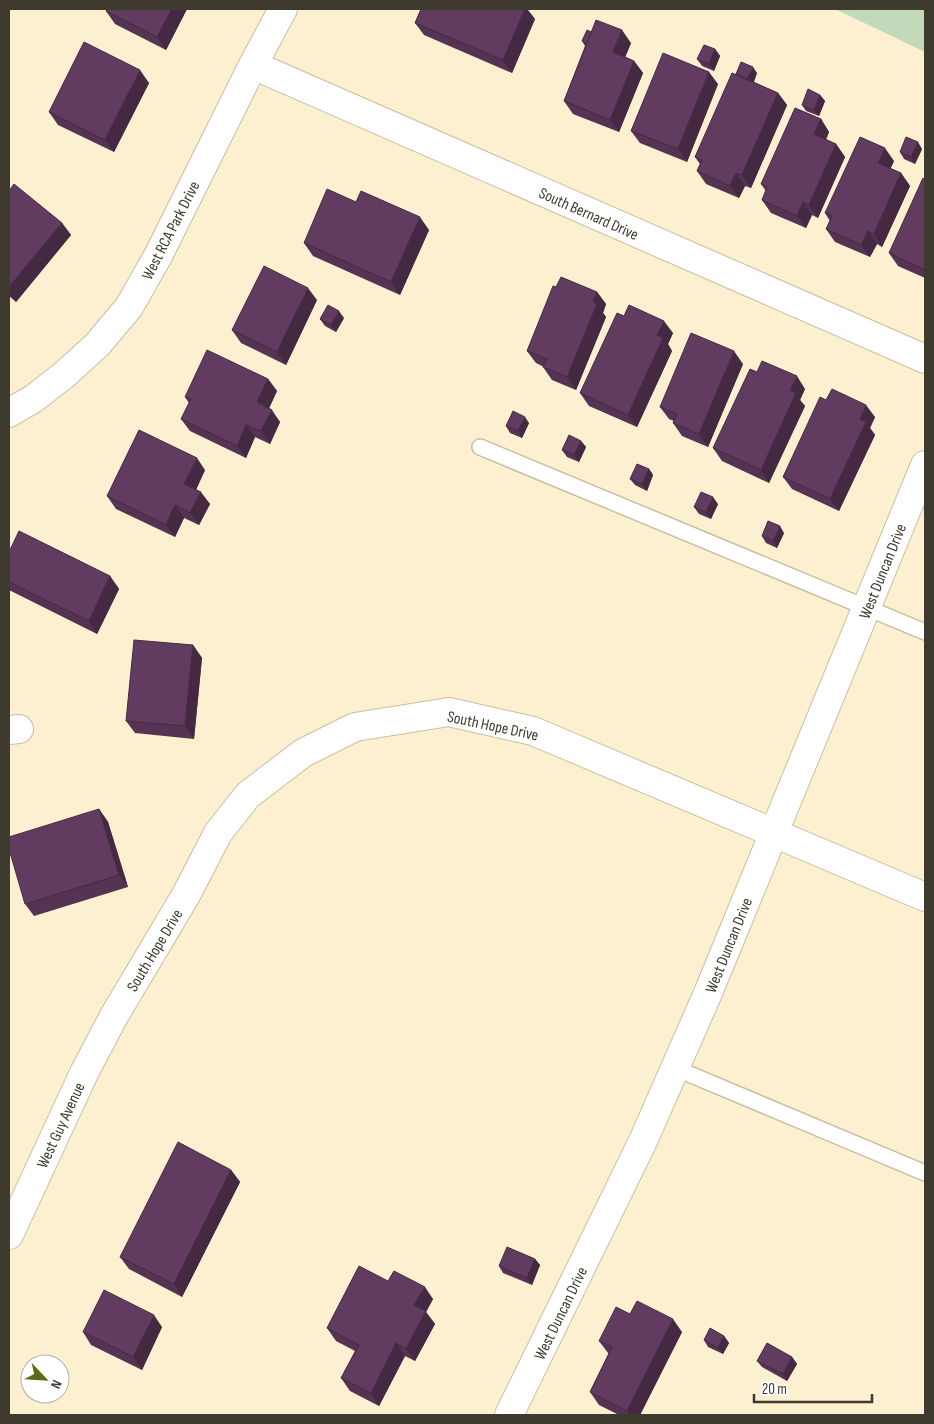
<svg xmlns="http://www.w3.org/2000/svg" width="934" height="1424" viewBox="0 0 934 1424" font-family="'Sofia Sans Condensed',sans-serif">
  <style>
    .green { fill: #c2daba }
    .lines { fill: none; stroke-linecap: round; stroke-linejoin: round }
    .lane-casing { stroke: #cabea1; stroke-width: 18 }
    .street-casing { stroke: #cabea1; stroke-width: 30 }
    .lane { stroke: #fff; stroke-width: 15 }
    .street { stroke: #fff; stroke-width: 28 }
    .wall { fill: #543353 }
    .shaded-wall { fill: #452943 }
    .building { fill: #623b60; stroke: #452943 }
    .labels { text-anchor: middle; stroke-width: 5; stroke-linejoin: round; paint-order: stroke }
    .street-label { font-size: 16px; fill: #3f3a2e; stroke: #fff }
  </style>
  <rect width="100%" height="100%" fill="#fcf0d1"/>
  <path class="green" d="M835,9H925V52Z"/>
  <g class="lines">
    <defs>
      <g id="lane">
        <path d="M480,447L925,632"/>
        <path d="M675,1068L925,1173"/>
      </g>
      <g id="street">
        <path d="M253,65L925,359"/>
        <path d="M9,413L33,399L64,375L97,345L129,307L159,254L253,65L283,9"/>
        <path d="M9,730L19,729"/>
        <path d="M9,1235L84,1073L114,1016L186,895L218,833L248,795L303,753L355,727L449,712L533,731L925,897"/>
        <path d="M509,1415L643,1141L708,993L925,465"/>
      </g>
    </defs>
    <use href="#lane" class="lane-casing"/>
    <use href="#street" class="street-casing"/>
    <use href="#lane" class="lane"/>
    <use href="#street" class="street"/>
  </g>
  <g class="wall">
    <path d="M187,9L166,50L115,24L106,11Z"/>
    <path d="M421,9H527L535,19L512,73L424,35L415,23Z"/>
    <path d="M591,32L631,43L625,57L634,61L643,73L619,132L573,114L564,101L585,46L582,41Z"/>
    <path d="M715,49L720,56L714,71L702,66L697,59Z"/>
    <path d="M757,73L754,82L778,93L787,105L751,188L745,186L739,198L706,184L697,171L700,164L695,157L736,74Z"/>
    <path d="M149,83L114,152L58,125L49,112Z"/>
    <path d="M718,84L687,162L640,143L631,131Z"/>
    <path d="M820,95L825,101L819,116L806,111L802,105Z"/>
    <path d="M821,119L829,132L826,140L836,144L845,157L818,218L812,215L806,228L771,213L762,200L766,191L761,184Z"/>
    <path d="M922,149L915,164L904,159L900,152Z"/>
    <path d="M894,161L890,169L901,173L910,186L882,247L877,244L870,257L835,242L826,229L830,221L825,213Z"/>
    <path d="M925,180V278L898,266L889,253Z"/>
    <path d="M9,191L62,223L71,235L16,302L9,296Z"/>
    <path d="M356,202L429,230L400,295L313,256L304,243Z"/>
    <path d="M556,287L597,292L606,304L603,313L606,317L576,390L552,380L543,367H544L536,363L527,351Z"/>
    <path d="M317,300L286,365L241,343L232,330Z"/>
    <path d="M624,316L673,333L668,344L672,351L637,427L589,406L580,393Z"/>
    <path d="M344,318L336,332L325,326L320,319Z"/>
    <path d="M743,364L708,447L682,436L673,423L674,421L669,419L660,407Z"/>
    <path d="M268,379L277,391L269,408L280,422L270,444L255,437L246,458L190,431L181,419L189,403L185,397Z"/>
    <path d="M805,389L800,400L805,406L769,483L722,461L713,448Z"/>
    <path d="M826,400L875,417L870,428L875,435L839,511L792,489L783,477Z"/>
    <path d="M529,423L522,438L510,433L506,426Z"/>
    <path d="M581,441L586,447L579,462L567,457L562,450Z"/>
    <path d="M649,469L653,475L647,491L635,485L630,479Z"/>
    <path d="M205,470L196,490L210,504L199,525L184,518L175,537L116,509L107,496Z"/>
    <path d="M718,504L711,519L699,514L694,507Z"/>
    <path d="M784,533L777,548L766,543L762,536Z"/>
    <path d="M9,552L110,576L119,589L97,634L9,590Z"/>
    <path d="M193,645L202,658L194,739L135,733L126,721Z"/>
    <path d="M99,809L108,822L128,887L34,916L25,904Z"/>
    <path d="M231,1170L240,1182L182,1297L129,1269L120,1257Z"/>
    <path d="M535,1259L540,1265L532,1285L503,1273L499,1266Z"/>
    <path d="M388,1281L433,1299L426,1312L435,1324L415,1361L405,1356L379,1406L350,1391L341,1378L355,1351L336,1341L327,1328Z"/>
    <path d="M630,1314L682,1332L640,1415H619L599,1405L590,1392L609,1354L608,1353L599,1341Z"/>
    <path d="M162,1327L142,1370L91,1345L83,1332Z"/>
    <path d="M724,1336L729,1343L723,1354L708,1347L704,1340Z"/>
    <path d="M792,1357L797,1364L787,1381L762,1367L757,1361Z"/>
  </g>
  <g class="shaded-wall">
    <path d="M172,9H187L166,50L157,37Z"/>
    <path d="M525,9H527L535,19L512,73L503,60Z"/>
    <path d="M622,30L631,43L622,65L613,52Z"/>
    <path d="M715,49L720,56L714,71L709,64Z"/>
    <path d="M634,61L643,73L619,132L610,120Z"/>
    <path d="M753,67L757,73L751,88L746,82Z"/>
    <path d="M140,70L149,83L114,152L105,140Z"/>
    <path d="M709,72L718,84L687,162L678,149Z"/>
    <path d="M778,93L787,105L751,188L742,175Z"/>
    <path d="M820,95L825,101L819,116L814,110Z"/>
    <path d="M821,119L829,132L822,147L814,134Z"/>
    <path d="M918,142L922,149L915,164L911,157Z"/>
    <path d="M836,144L845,157L818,218L809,205Z"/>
    <path d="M885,148L894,161L887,176L878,163Z"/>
    <path d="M736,173L745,186L739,198L730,186Z"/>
    <path d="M901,173L910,186L882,247L874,234Z"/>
    <path d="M803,202L812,215L806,228L797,216Z"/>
    <path d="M420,217L429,230L400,295L391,282Z"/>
    <path d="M62,223L71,235L16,302L9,292V287Z"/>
    <path d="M868,231L877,244L870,257L861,245Z"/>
    <path d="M308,288L317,300L286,365L277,352Z"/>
    <path d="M597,292L606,304L603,313L606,317L576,390L567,377Z"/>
    <path d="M339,311L344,318L336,332L331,325Z"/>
    <path d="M664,321L673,333L668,344L672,351L637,427L628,415L657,335Z"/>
    <path d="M734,351L743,364L708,447L699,434Z"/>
    <path d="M797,376L805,389L800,400L805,406L769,483L761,470L790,390Z"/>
    <path d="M268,379L277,391L266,415L257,402Z"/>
    <path d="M866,405L875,417L870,428L875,435L839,511L830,499L860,419Z"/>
    <path d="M272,410L280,422L270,444L261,431Z"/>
    <path d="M525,417L529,423L522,438L518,431Z"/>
    <path d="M246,425L255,437L246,458L237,446Z"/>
    <path d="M581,441L586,447L579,462L574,455Z"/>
    <path d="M197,458L205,470L193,496L184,484Z"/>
    <path d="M649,469L653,475L647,491L642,484Z"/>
    <path d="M201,492L210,504L199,525L190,513Z"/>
    <path d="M713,497L718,504L711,519L706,512Z"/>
    <path d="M175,505L184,518L175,537L166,525Z"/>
    <path d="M780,526L784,533L777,548L773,541Z"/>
    <path d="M110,576L119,589L97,634L89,621Z"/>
    <path d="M193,645L202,658L194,739L185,726Z"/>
    <path d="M99,809L108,822L128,887L119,875Z"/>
    <path d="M231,1170L240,1182L182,1297L174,1284Z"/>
    <path d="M535,1259L540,1265L532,1285L527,1278Z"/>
    <path d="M425,1287L433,1299L426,1312L435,1324L415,1361L406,1349L414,1305Z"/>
    <path d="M154,1315L162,1327L142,1370L133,1357Z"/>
    <path d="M673,1319L682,1332L640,1415H630L627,1411Z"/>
    <path d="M724,1336L729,1343L723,1354L718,1348Z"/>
    <path d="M396,1343L405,1356L379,1406L371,1393Z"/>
    <path d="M792,1357L797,1364L787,1381L783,1374Z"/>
  </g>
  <g class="building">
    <path d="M108,9H172L157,37L106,11Z"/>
    <path d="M421,9H525L503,60L415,23Z"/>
    <path d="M596,20L622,30L613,52L634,61L610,120L564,101Z"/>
    <path d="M587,30L591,32L587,43L582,41Z"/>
    <path d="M84,42L140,70L105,140L49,112Z"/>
    <path d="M704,45L715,49L709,64L697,59Z"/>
    <path d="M663,53L709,72L678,149L631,131Z"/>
    <path d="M741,62L753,67L747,79L736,74Z"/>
    <path d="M732,73L778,93L742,175L736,173L730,186L697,171L702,160L695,157Z"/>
    <path d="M808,89L820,95L814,110L802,105Z"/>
    <path d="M795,108L821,119L814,134L836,144L809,205L803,202L797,216L762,200L767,187L761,184Z"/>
    <path d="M860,137L885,148L878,163L901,173L874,234L868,231L861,245L826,229L832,216L825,213Z"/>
    <path d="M906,137L918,142L911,157L900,152Z"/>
    <path d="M923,178L925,180V270L889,253Z"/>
    <path d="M14,184L62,223L9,287V191Z"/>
    <path d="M327,189L356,202L361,191L420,217L391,282L304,243Z"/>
    <path d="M264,266L308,288L277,352L232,330Z"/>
    <path d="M561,277L597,292L593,302L597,304L567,377L543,367L547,359L527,351L553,286L556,287Z"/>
    <path d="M328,305L339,311L331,325L320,319Z"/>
    <path d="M629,305L664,321L657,335L663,338L628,415L580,393L617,313L624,316Z"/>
    <path d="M691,333L734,351L699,434L673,423L677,414L660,407Z"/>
    <path d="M207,350L268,379L257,402L272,410L261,431L246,425L237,446L181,419L191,399L185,397Z"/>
    <path d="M762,361L797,376L790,390L796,393L761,470L713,448L750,369L757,372Z"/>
    <path d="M832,389L866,405L860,419L866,422L830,499L783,477L820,397L826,400Z"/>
    <path d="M513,411L525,417L518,431L506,426Z"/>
    <path d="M139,430L197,458L184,484L201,492L190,513L175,505L166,525L107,496Z"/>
    <path d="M569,435L581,441L574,455L562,450Z"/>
    <path d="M637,464L649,469L642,484L630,479Z"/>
    <path d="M701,492L713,497L706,512L694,507Z"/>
    <path d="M768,521L780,526L773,541L762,536Z"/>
    <path d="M19,531L110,576L89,621L9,582V552Z"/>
    <path d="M134,640L193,645L185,726L126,721Z"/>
    <path d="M99,809L119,875L25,904L9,849V837Z"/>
    <path d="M178,1142L231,1170L174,1284L120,1257Z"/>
    <path d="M507,1247L535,1259L527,1278L499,1266Z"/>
    <path d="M359,1266L388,1281L394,1271L425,1287L414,1305L426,1311L406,1349L396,1343L371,1393L341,1378L359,1345L327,1328Z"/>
    <path d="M104,1290L154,1315L133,1357L83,1332Z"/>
    <path d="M637,1301L673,1319L627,1411L590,1392L612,1347L599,1341L616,1307L630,1314Z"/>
    <path d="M710,1328L724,1336L718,1348L704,1340Z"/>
    <path d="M767,1343L792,1357L783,1374L757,1361Z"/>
  </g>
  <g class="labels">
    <g class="street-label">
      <text transform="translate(589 213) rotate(24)" y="6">South Bernard Drive</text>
      <text transform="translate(170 230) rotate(-63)" y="6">West RCA Park Drive</text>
      <text transform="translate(882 571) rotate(-68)" y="6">West Duncan Drive</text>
      <text transform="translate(493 725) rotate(12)" y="6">South Hope Drive</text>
      <text transform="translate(728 945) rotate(-68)" y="6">West Duncan Drive</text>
      <text transform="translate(154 950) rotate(-59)" y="6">South Hope Drive</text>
      <text transform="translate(60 1125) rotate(-65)" y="6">West Guy Avenue</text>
      <text transform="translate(560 1313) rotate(-64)" y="6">West Duncan Drive</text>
    </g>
  </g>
  <rect width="934" height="1424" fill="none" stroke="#3f3a2e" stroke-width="20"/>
  <g transform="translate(45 1379) rotate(115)"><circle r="24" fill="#ffffff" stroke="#b2b0ab"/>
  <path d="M0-4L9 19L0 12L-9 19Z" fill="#5d6a13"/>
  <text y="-8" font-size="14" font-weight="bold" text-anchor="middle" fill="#3f3a2e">N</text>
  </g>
  <path d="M754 1394v8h118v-8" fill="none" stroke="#3f3a2e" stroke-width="2.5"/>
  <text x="762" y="1394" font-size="15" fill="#3f3a2e" stroke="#ffffff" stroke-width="4" paint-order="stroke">20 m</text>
</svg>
